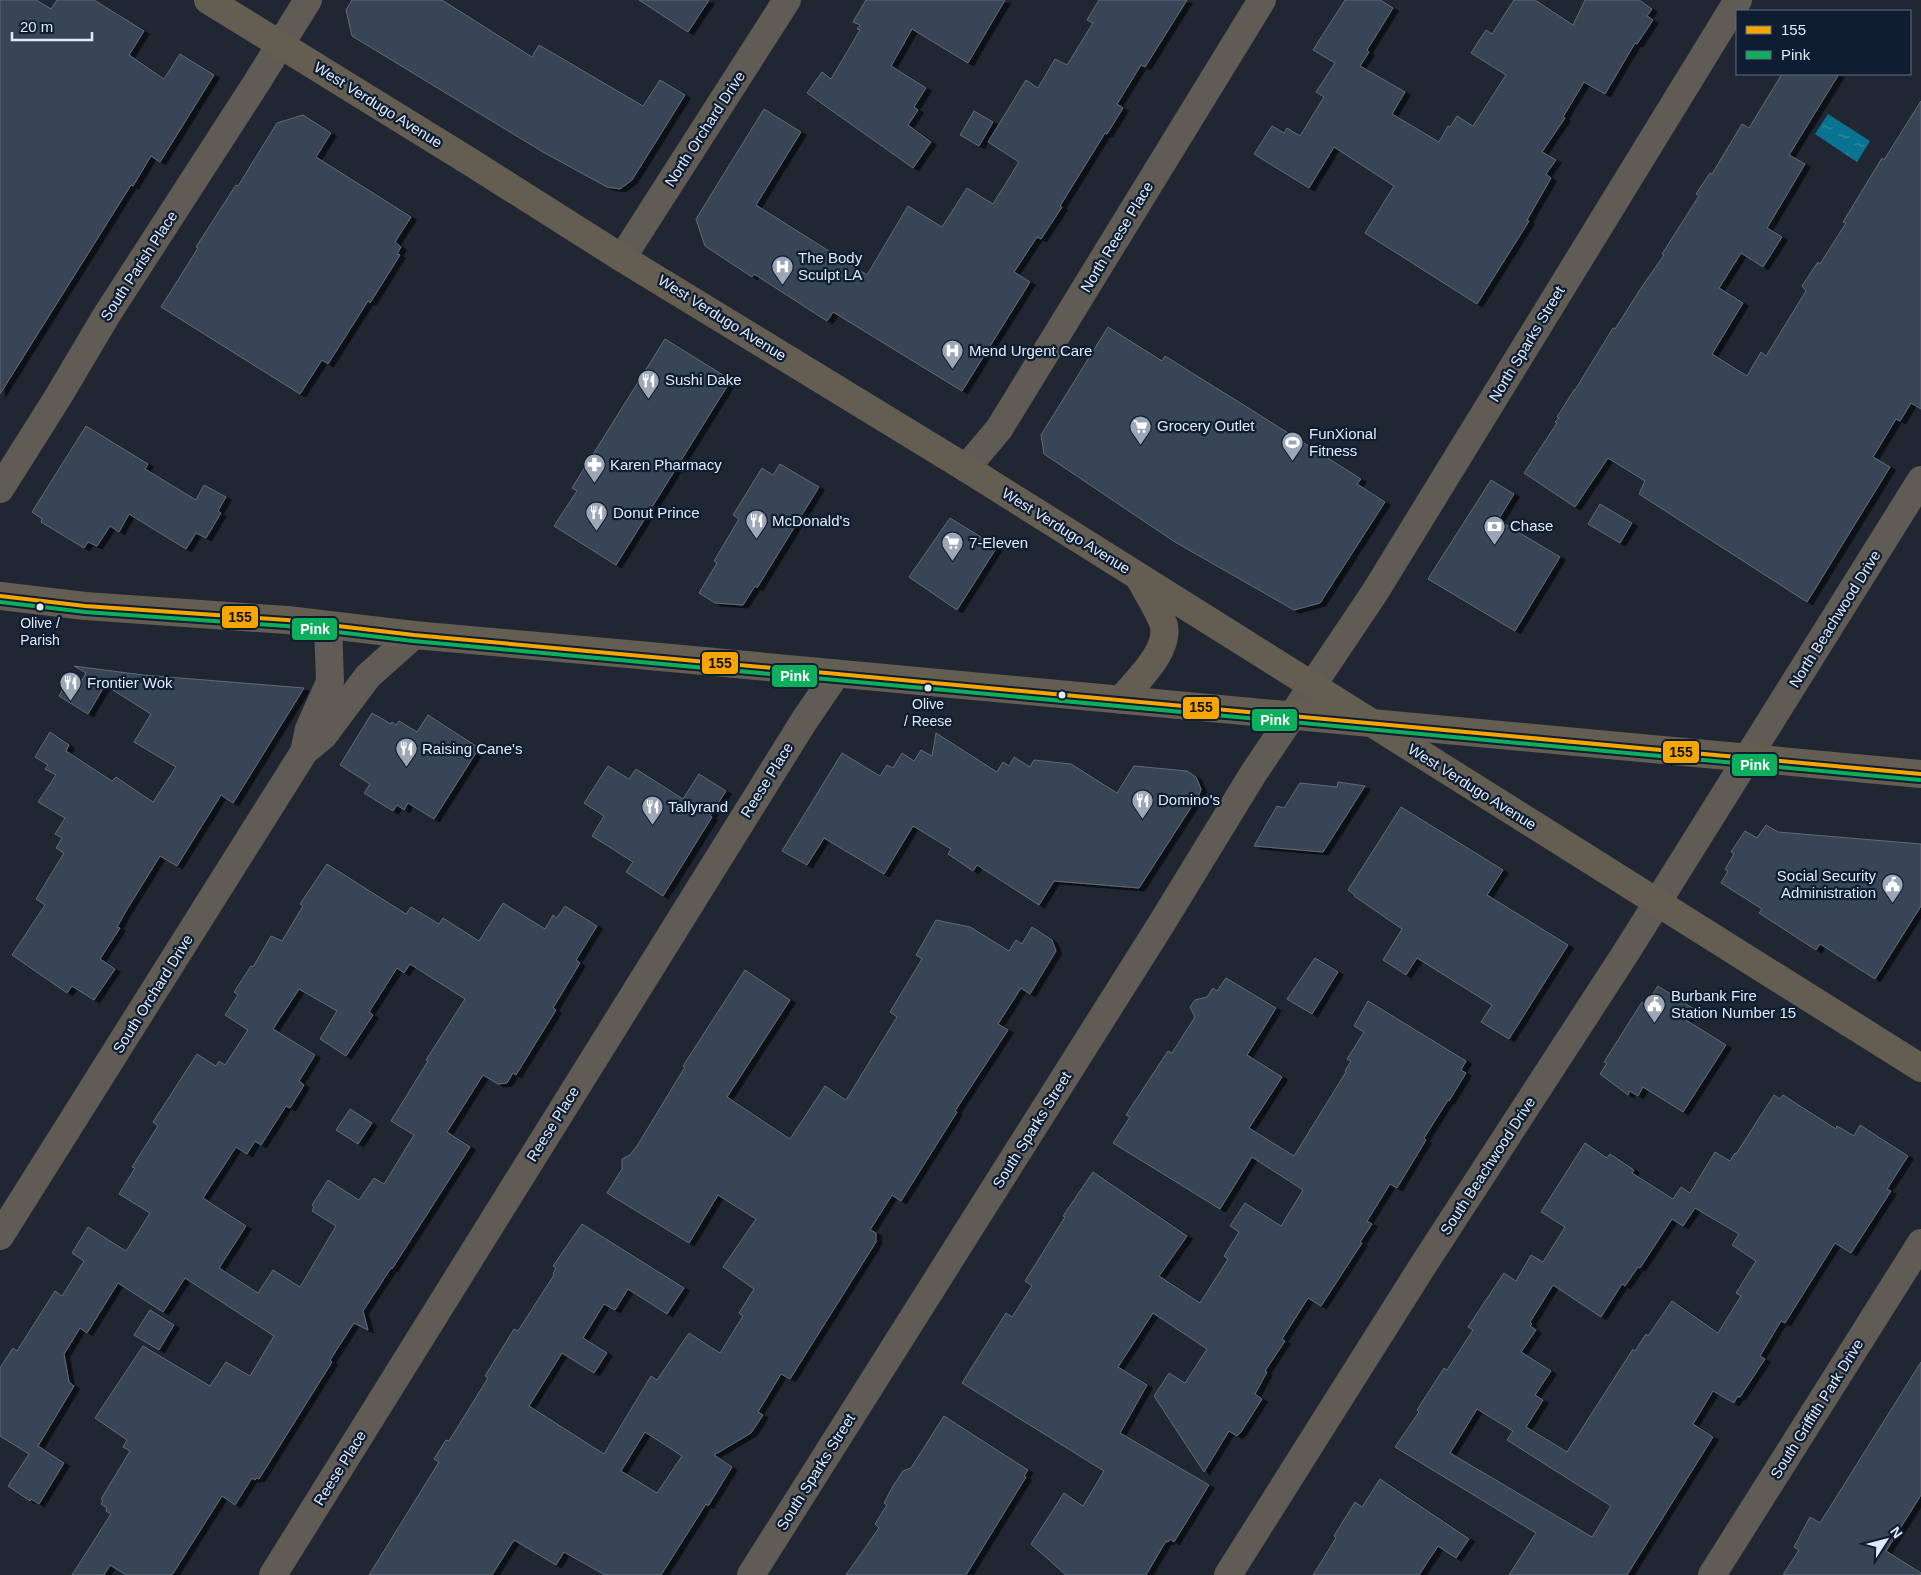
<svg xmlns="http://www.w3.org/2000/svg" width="1921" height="1575" viewBox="0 0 1921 1575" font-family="Arial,sans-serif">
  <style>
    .water { fill: url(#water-ripples) }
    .building { fill: #374457; stroke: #646a74; fill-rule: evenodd; filter: url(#shadow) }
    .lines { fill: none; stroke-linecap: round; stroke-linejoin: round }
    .street { stroke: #605b54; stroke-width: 28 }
    .secondary { stroke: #645d52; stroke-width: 28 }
    .bus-1-casing { stroke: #0e1d31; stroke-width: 8 }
    .bus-2-casing { stroke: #0e1d31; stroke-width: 8 }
    .bus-1 { stroke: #f7a600; stroke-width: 4 }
    .bus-2 { stroke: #0daf5c; stroke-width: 4 }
    .bus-dot { fill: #e1eaf9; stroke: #0e1d31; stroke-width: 2 }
    .labels { text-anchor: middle; stroke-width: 4.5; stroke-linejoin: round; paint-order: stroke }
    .bus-label { font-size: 14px; fill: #e1eaf9; stroke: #0e1d31 }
    .street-label { font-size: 15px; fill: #e1eaf9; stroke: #0e1d31 }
    .poi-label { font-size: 15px; fill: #e1eaf9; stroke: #0e1d31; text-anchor: start }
    .line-badge { stroke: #0e1d31; stroke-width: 2 }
    .badge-label { font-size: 14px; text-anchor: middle; font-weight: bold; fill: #fff }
    .pale-badge-label { font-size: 14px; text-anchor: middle; font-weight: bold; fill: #111 }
  </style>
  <defs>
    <pattern id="water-ripples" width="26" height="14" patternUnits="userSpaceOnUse" patternTransform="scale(1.25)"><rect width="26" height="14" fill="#0a7392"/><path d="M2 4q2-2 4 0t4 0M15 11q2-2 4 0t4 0" fill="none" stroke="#398ea7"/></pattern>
    <filter id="shadow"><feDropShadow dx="5.5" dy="3" stdDeviation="0" flood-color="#0009"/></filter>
  </defs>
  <rect width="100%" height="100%" fill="#202733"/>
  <path class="water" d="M1828,114L1870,141L1857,162L1815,134Z"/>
  <g class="building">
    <path d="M0,0H36L51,9L57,0H94L144,31L129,55L164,79L180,54L214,75L160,162L151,156L133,186L131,185L0,394Z"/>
    <path d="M352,0H442L532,57L539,45L643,106L660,80L685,95L632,180L620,189L607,187L543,152L352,36L346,10Z"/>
    <path d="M639,0H709L688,32Z"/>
    <path d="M866,0H1005L968,63L912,29L891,66L926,88L914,107L918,110L908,125L931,142L913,168L807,93L822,72L831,79L860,30L857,29L860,25L853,22Z"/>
    <path d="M1099,0H1187L1145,67L1141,65L1117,104L1123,108L1107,134L1105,133L1060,206L1062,207L1041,239L1037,237L1014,272L1030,282L962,391L833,312L827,321L754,274L752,277L705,246L696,219L764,109L801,132L756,205L867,275L908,206L942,227L967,188L993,204L1019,162L988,142L1026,80L1038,88L1055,59L1067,65L1093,23L1087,20Z"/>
    <path d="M1345,0H1380L1393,8L1367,50L1369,52L1360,66L1405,92L1392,114L1439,142L1448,126L1450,127L1457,116L1473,126L1506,75L1471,53L1486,30L1492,34L1514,0H1535L1573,25L1585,0H1639L1652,9L1647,16L1653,20L1637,44L1635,43L1605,94L1584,82L1563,117L1565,118L1542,152L1556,160L1546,174L1551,178L1527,220L1529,221L1477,304L1365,233L1394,186L1334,147L1309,188L1254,154L1272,126L1284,133L1287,128L1300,136L1324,97L1316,92L1335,63L1313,50Z"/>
    <path d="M1782,74H1839L1789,155L1805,164L1767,228L1782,237L1763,267L1741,253L1719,288L1743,303L1712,354L1747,376L1761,352L1766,356L1806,291L1802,286L1818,262L1820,264L1846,223L1843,222L1882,158L1884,160L1921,101V409L1911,403L1900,421L1896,419L1873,457L1890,467L1807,602L1639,494L1645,481L1608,458L1575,507L1524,473L1557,423L1555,422L1559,418L1557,417L1574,390H1575L1613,328L1615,329L1641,288L1664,255L1662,254L1699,196L1696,194L1710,173L1712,174L1742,124L1749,128Z"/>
    <path d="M974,111L993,122L979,146L960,135Z"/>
    <path d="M303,115L331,133L316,157L411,217L395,242L401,247L397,254L400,255L370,303L368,301L328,364L322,360L300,394L161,307L198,248L196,247L236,185L238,186L277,123Z"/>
    <path d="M1108,327L1162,361L1165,356L1258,414L1361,479L1357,484L1385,502L1320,603L1294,610L1175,542L1044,454L1041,435Z"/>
    <path d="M665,339L731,380L616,565L554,526L577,491L572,488Z"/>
    <path d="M86,426L148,464L145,469L196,500L204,485L226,497L218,511L221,513L206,538L196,533L186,549L129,514L119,532L110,526L97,546L88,542L84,548L41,522L42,519L32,512Z"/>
    <path d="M780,464L819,487L757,588L755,586L743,605L715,603L699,593L717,563L714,561L739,519L733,515L762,468L773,475Z"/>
    <path d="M1491,480L1514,494L1498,520L1560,557L1515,631L1428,579Z"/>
    <path d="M1600,504L1632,523L1620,543L1588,524Z"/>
    <path d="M950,518L997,547L957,610L909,577Z"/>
    <path d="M74,666L143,675L304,688L233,803L221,795L177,866L160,856L126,911L117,927L120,928L100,959L115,969L94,1000L72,986L67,993L12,955L45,905L36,899L64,853L56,848L62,838L55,834L65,818L38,802L56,775L45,769L48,765L35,757L50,732L69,745L66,751L112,781L116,777L153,802L176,767L134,742L151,714L105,685L88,714L59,696L72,674L82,680L86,673Z"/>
    <path d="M372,713L391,724L392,722L396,725L399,721L417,732L428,715L479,748L434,819L408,803L404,810L397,805L393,811L364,793L370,784L340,765Z"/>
    <path d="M936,733L997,772L1003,762L1009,766L1014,757L1030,767L1034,760L1071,764L1117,793L1134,766L1187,771L1196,777L1201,789L1199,795L1139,888L1054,881L1039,905L977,865L973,871L948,854L951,849L913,826L884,874L824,838L807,865L782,851L842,753L880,776L887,765L893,768L902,753L914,761L921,750L932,756Z"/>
    <path d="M608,766L629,779L636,769L683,799L699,774L726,791L710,816L712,817L663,896L626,872L633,862L592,836L604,816L584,803Z"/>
    <path d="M1338,782L1365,786L1323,852L1254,846L1277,806L1284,808L1300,783L1337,787Z"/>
    <path d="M1401,807L1503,870L1487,895L1568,945L1509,1039L1481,1022L1492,1005L1417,958L1406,975L1383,960L1402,929L1354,896L1355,895L1348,890Z"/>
    <path d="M1766,825L1778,832L1921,844V906L1875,979L1820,944L1816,950L1759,913L1762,909L1721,883L1728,871L1725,869L1734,854L1731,852L1745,831L1757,838Z"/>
    <path d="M327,864L406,914L411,907L439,924L443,918L479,941L503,903L545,929L553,915L557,918L565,906L597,926L576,960L580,963L553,1008L556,1010L516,1075L513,1073L507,1083L498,1084L483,1075L447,1132L470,1147L392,1269L391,1268L363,1311L368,1330L354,1323L330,1360L332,1362L259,1479L257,1478L255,1480L252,1478L235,1505L222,1496L172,1575H126L110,1565L104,1575H72L111,1514L106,1511L107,1508L101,1504L103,1500L101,1499L130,1451L123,1447L127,1440L95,1418L143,1346L210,1386L226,1362L250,1376L274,1336L185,1278L163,1312L118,1283L87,1333L80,1328L64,1354L69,1382L74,1386L38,1446L64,1463L39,1504L31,1499L30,1501L8,1486L29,1454L0,1436V1368L13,1348L17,1351L55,1291L62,1296L84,1261L72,1253L88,1227L126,1251L150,1213L119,1194L135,1168L132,1167L158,1126L153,1122L197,1054L216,1066L219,1061L225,1065L248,1030L225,1015L238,995L234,992L251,966L253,967L271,936L282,941L303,906L300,904ZM410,964L465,999L426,1060L428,1061L391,1121L414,1135L384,1184L374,1178L359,1200L328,1180L312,1205L314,1207L312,1211L336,1226L300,1287L273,1270L258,1293L219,1268L246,1226L203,1198L236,1147L247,1154L255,1141L261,1145L286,1106L290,1108L304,1085L299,1081L315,1055L273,1029L299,989L337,1011L320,1039L346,1056L373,1015L369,1012L397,968L404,973Z"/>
    <path d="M936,920L970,927L1009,951L1016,940L1022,944L1032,927L1052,940L1056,951L1030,994L1021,988L998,1024L1008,1030L955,1111L957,1112L901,1201L892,1195L870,1230L876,1233V1242L790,1379L781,1374L758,1412L763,1415L751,1433L714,1455L732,1467L708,1506L706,1504L661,1575H605L564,1552L556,1565L514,1540L492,1575H369L439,1462L434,1459L446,1440L449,1441L488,1378L485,1376L514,1329L518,1331L554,1275L553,1274L556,1268L553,1266L582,1224L684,1288L667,1314L628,1289L615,1310L604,1304L583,1338L607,1353L594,1373L562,1353L529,1406L604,1454L651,1376L657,1380L689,1333L720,1353L743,1316L739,1313L754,1289L723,1267L756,1219L718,1195L689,1243L607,1193L622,1169V1159L630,1155L637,1146L685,1067L683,1066L745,970L790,1000L727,1097L790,1139L825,1086L846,1100L897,1017L890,1012L922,959L916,955ZM645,1432L682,1456L657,1493L621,1471Z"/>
    <path d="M1315,958L1338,972L1312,1014L1287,999Z"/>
    <path d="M1226,978L1276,1008L1247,1055L1282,1077L1249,1128L1294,1156L1346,1072L1345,1071L1351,1061L1347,1059L1364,1032L1354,1026L1368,1001L1466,1061L1461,1070L1466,1073L1449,1101L1448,1100L1424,1138L1426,1140L1397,1188L1390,1184L1367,1221L1372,1224L1360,1242L1362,1243L1321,1306L1308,1298L1282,1339L1285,1341L1265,1371L1267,1372L1255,1394L1262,1399L1241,1432L1237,1436L1229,1431L1204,1472L1154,1396L1169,1373L1185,1383L1207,1349L1153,1313L1118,1367L1147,1385L1120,1433L1209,1485L1174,1542L1170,1539L1168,1542L1166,1541L1146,1575H1066L1031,1544L1064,1493L1083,1506L1104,1471L962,1383L1006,1313L1012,1317L1032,1286L1025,1281L1065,1217L1063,1216L1093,1172L1187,1236L1159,1276L1200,1303L1228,1259L1224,1256L1239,1232L1230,1226L1245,1203L1281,1226L1303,1190L1252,1157L1220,1209L1113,1143L1130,1117L1126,1115L1168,1051L1172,1053L1195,1017L1190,1007L1195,1000L1207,997L1213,988L1217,991Z"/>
    <path d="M1658,986L1694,1009L1686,1020L1726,1045L1683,1112L1643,1087L1638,1096L1630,1091L1628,1095L1600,1074L1607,1063L1604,1062L1642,1002L1646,1004Z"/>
    <path d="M1774,1095L1780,1099L1783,1095L1836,1129L1837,1126L1854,1136L1860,1125L1908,1156L1887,1189L1891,1191L1851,1253L1835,1243L1785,1323L1781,1321L1760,1356L1765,1359L1740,1397H1737L1734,1403L1713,1391L1693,1424L1713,1437L1627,1575H1509L1536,1533L1395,1447L1419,1412L1417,1410L1444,1368L1447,1370L1473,1330L1468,1327L1504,1273L1516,1281L1531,1255L1543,1262L1565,1227L1541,1212L1585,1143L1607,1158L1610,1154L1634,1170L1632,1173L1673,1199L1681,1187L1690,1193L1715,1152L1730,1161L1735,1153L1736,1154ZM1695,1208L1739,1234L1732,1245L1756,1261L1736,1293L1741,1296L1718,1333L1672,1301L1648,1336L1646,1334L1635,1351L1633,1349L1567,1452L1526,1427L1543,1400L1535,1395L1551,1371L1521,1352L1536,1330L1530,1326L1532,1324L1530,1322L1553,1285L1601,1317L1622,1284L1625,1286L1638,1267L1640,1268L1672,1219L1683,1226ZM1477,1409L1513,1431L1507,1440L1611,1506L1592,1537L1450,1453Z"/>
    <path d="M350,1109L372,1123L358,1144L336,1130Z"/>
    <path d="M150,1310L174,1325L159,1350L134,1335Z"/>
    <path d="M1921,1362V1495L1886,1551L1921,1573V1575H1783L1799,1550L1794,1547L1810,1517L1820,1523Z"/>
    <path d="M944,1416L1028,1470L1024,1476L1026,1477L966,1575H846L879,1528L875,1524L887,1505L884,1503L893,1486L903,1471L911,1468Z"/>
    <path d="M1380,1479L1469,1539L1456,1558L1438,1546L1419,1575H1313L1336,1538L1334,1536L1355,1502L1362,1507Z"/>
  </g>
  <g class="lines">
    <g class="street">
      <path d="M622,258L787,0"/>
      <path d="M966,468L999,429L1262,0"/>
      <path d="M0,489L58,397L106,316L257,82L308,0"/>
      <path d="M305,751L323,736L368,676L414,635"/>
      <path d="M0,1236L304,752L309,729L330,682L328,625"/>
      <path d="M273,1575L804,721L836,674"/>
      <path d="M751,1575L1160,926L1253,774L1375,592L1738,0"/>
      <path d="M1228,1575L1422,1267L1627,951L1921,480"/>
      <path d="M1712,1575L1921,1243"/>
    </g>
    <g class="secondary">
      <path d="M208,0L472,163L622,258L966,468L1921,1068"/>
      <path d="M0,596L85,606L287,620L414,635L628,654C1059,695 1490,733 1921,774"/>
      <path d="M1121,700C1136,681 1169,652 1164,626C1161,614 1145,589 1139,577"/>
    </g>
    <defs>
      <path id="bus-1" d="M0,596L85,606L287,620L414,635L1921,774"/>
      <path id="bus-2" d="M0,602L85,612L286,626L413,641L1920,780"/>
    </defs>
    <use href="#bus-1" class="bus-1-casing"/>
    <use href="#bus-2" class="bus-2-casing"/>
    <use href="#bus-1" class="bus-1"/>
    <use href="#bus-2" class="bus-2"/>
  </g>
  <defs>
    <symbol id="hospital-pin" viewBox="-11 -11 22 30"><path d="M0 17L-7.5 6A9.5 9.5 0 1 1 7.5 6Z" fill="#9da6b4" stroke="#0e1d31"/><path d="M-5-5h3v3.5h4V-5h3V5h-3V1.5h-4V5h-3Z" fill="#fff"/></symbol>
    <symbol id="restaurant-pin" viewBox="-11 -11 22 30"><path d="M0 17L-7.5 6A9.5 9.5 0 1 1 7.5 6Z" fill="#9da6b4" stroke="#0e1d31"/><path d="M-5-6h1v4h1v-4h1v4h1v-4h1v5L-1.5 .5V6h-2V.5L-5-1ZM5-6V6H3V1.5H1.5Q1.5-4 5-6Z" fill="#fff"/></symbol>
    <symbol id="supermarket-pin" viewBox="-11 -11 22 30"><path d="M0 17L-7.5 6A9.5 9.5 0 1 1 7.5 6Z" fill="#9da6b4" stroke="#0e1d31"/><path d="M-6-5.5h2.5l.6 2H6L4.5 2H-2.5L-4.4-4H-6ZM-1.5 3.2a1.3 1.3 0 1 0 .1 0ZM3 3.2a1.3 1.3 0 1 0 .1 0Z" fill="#fff"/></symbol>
    <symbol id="stadium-pin" viewBox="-11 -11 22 30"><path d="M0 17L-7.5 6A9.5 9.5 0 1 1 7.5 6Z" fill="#9da6b4" stroke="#0e1d31"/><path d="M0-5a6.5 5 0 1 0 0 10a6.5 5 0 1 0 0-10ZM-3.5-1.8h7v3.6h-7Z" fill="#fff"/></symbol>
    <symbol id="pharmacy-pin" viewBox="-11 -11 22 30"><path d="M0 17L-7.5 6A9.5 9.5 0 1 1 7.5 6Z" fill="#9da6b4" stroke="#0e1d31"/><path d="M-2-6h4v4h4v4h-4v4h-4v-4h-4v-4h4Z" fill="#fff"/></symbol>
    <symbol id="bank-pin" viewBox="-11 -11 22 30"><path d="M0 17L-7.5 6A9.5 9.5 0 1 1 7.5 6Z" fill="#9da6b4" stroke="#0e1d31"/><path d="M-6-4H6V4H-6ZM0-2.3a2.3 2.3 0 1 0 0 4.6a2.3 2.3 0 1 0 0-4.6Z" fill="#fff"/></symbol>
    <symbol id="civic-pin" viewBox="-11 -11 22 30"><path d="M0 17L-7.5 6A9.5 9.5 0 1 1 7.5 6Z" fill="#9da6b4" stroke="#0e1d31"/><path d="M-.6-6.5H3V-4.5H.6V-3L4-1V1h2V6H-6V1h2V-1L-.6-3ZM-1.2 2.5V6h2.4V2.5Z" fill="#fff"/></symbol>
  </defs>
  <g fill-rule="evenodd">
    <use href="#hospital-pin" x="770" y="254" width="25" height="34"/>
    <use href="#hospital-pin" x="940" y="338" width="25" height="34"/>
    <use href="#restaurant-pin" x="636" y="368" width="25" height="34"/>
    <use href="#supermarket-pin" x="1128" y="414" width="25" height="34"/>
    <use href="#stadium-pin" x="1280" y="430" width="25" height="34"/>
    <use href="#pharmacy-pin" x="582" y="452" width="25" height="34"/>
    <use href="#restaurant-pin" x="584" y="500" width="25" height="34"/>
    <use href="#restaurant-pin" x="744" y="508" width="25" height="34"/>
    <use href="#bank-pin" x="1482" y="514" width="25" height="34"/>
    <use href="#supermarket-pin" x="940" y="530" width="25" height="34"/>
    <use href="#restaurant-pin" x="58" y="670" width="25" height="34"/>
    <use href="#restaurant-pin" x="394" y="736" width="25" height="34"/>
    <use href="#restaurant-pin" x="1130" y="788" width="25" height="34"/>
    <use href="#restaurant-pin" x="640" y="794" width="25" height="34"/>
    <use href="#civic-pin" x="1880" y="872" width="25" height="34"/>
    <use href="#civic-pin" x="1642" y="992" width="25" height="34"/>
  </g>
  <g class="bus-dot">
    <circle cx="40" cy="607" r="4.5"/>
    <circle cx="928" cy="688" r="4.5"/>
    <circle cx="1062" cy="695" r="4.5"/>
  </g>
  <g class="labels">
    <g class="bus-label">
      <text x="40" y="628">Olive /<tspan x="40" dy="17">Parish</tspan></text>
      <text x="928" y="709">Olive<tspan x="928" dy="17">/ Reese</tspan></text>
    </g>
    <g class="street-label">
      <text transform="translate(378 105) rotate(32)" y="5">West Verdugo Avenue</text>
      <text transform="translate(705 129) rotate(-57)" y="5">North Orchard Drive</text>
      <text transform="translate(1117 237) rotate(-59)" y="5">North Reese Place</text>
      <text transform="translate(139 266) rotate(-57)" y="5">South Parish Place</text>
      <text transform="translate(722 318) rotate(32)" y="5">West Verdugo Avenue</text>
      <text transform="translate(1527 344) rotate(-59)" y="5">North Sparks Street</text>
      <text transform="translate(1066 531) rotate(32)" y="5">West Verdugo Avenue</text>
      <text transform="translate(1835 619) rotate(-58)" y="5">North Beachwood Drive</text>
      <text transform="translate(767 780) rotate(-58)" y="5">Reese Place</text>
      <text transform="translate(1472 787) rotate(32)" y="5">West Verdugo Avenue</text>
      <text transform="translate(153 994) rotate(-58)" y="5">South Orchard Drive</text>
      <text transform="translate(553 1124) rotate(-58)" y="5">Reese Place</text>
      <text transform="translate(1032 1130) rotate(-58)" y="5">South Sparks Street</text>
      <text transform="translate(1488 1166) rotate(-57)" y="5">South Beachwood Drive</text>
      <text transform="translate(1817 1409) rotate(-58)" y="5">South Griffith Park Drive</text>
      <text transform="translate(340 1468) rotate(-58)" y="5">Reese Place</text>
      <text transform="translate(816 1472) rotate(-58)" y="5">South Sparks Street</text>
    </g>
    <g class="poi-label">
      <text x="798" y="263">The Body<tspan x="798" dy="17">Sculpt LA</tspan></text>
      <text x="969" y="356">Mend Urgent Care</text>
      <text x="665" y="385">Sushi Dake</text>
      <text x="1157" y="431">Grocery Outlet</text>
      <text x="1309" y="439">FunXional<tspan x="1309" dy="17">Fitness</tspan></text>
      <text x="610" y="470">Karen Pharmacy</text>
      <text x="613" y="518">Donut Prince</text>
      <text x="772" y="526">McDonald's</text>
      <text x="1510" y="531">Chase</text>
      <text x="969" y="548">7-Eleven</text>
      <text x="87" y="688">Frontier Wok</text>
      <text x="422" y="754">Raising Cane's</text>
      <text x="1158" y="805">Domino's</text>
      <text x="668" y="812">Tallyrand</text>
      <text x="1876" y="881" text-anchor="end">Social Security<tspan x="1876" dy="17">Administration</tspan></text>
      <text x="1671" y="1001">Burbank Fire<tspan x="1671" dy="17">Station Number 15</tspan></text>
    </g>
  </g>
  <g class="line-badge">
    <rect x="221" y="605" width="38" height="24" rx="5" fill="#f7a600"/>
    <rect x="291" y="617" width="47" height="24" rx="5" fill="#0daf5c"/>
    <rect x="701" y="651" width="38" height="24" rx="5" fill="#f7a600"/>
    <rect x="771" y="664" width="47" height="24" rx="5" fill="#0daf5c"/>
    <rect x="1182" y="696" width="38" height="24" rx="5" fill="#f7a600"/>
    <rect x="1251" y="708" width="47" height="24" rx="5" fill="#0daf5c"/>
    <rect x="1662" y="740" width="38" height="24" rx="5" fill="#f7a600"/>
    <rect x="1731" y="753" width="47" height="24" rx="5" fill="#0daf5c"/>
  </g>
  <g class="badge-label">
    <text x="315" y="634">Pink</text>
    <text x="795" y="681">Pink</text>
    <text x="1275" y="725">Pink</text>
    <text x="1755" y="770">Pink</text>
  </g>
  <g class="pale-badge-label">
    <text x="240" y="622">155</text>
    <text x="720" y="668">155</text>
    <text x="1201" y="712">155</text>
    <text x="1681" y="757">155</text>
  </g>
  <rect x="1736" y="10" width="175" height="65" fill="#0e1d31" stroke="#626f81"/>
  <rect x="1746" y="26" width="25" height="8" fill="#f7a600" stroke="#626f81"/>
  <text x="1781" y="35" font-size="15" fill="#e1eaf9">155</text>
  <rect x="1746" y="51" width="25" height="8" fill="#0daf5c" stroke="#626f81"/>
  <text x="1781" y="60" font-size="15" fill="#e1eaf9">Pink</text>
  <g transform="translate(1886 1540) rotate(54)" stroke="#0e1d31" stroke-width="4" paint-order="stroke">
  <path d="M0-4L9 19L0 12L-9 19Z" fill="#e1eaf9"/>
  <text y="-8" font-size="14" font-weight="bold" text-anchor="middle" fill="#e1eaf9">N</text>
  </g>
  <path d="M12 32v8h80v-8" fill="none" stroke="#e1eaf9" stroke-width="2.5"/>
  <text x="20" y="32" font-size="15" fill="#e1eaf9" stroke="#0e1d31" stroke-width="4" paint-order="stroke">20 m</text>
</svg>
